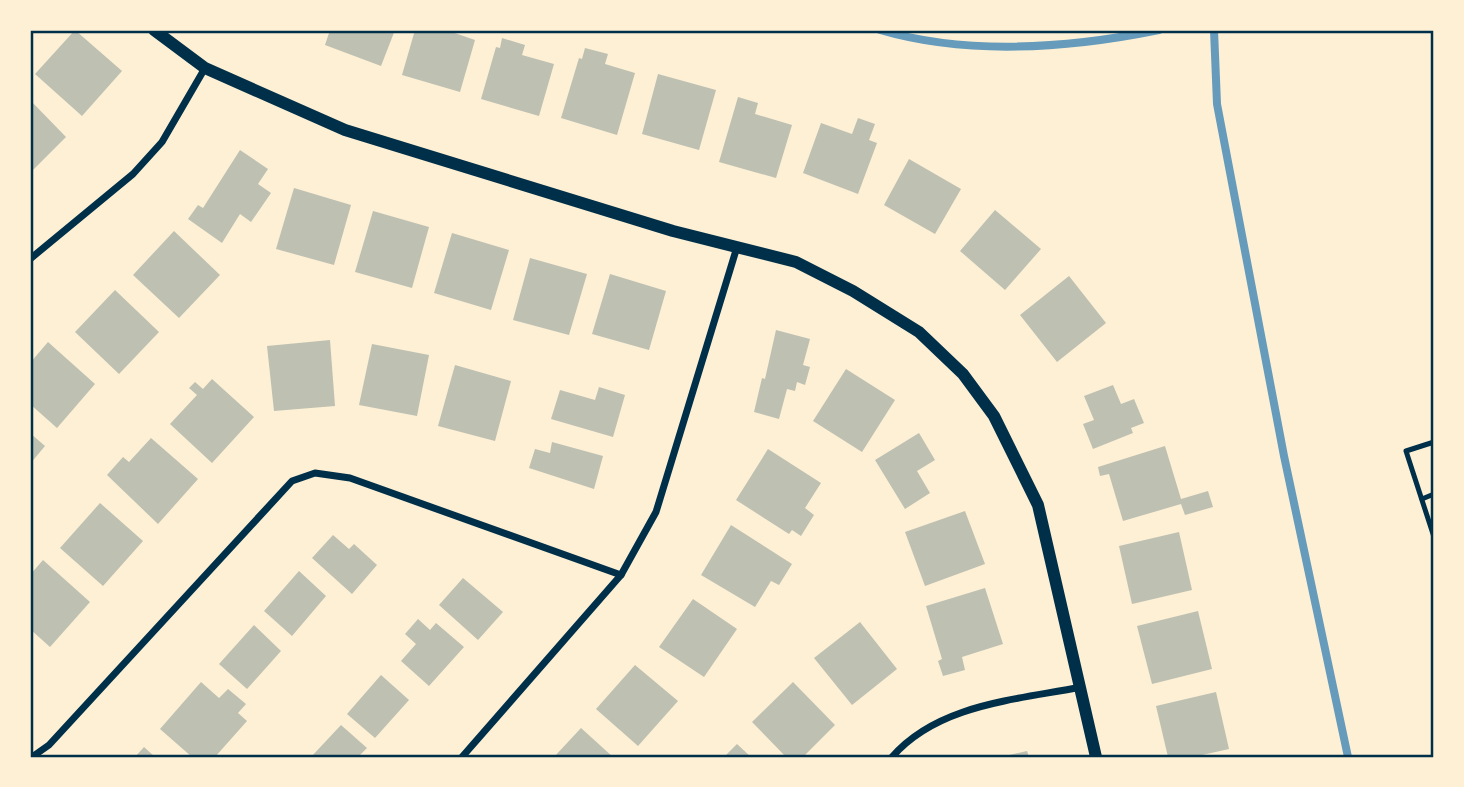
<svg xmlns="http://www.w3.org/2000/svg" width="1464" height="787" viewBox="0 0 1464 787" font-family="Raleway,sans-serif">
  <style>
    .lines { fill: none; stroke-linecap: round; stroke-linejoin: round }
    .stream { stroke: #669bbc; stroke-width: 8 }
    .building { fill: #bec0b2 }
    .service { stroke: #003049; stroke-width: 5 }
    .minor { stroke: #003049; stroke-width: 7 }
    .tertiary { stroke: #003049; stroke-width: 12 }
    .neatline { fill: none; stroke: #003049; stroke-width: 2.5 }
  </style>
  <rect width="100%" height="100%" fill="#fdf0d5"/>
  <g class="lines">
    <g class="stream">
      <path d="M880,30C969,56 1070,48 1159,30"/>
      <path d="M1214,30L1217,104L1284,456L1348,757"/>
    </g>
  </g>
  <g class="building">
    <path d="M75,30L122,71L82,116L35,74Z"/>
    <path d="M330,30H395L381,66L325,45Z"/>
    <path d="M415,30H446L475,40L460,92L402,75Z"/>
    <path d="M502,38L525,45L522,55L554,64L539,116L481,99L496,47L500,48Z"/>
    <path d="M585,48L608,54L605,64L635,73L617,135L561,118L579,58L582,59Z"/>
    <path d="M658,74L716,90L699,150L642,134Z"/>
    <path d="M738,97L758,103L755,114L792,125L776,178L719,162Z"/>
    <path d="M30,100L66,137L30,173Z"/>
    <path d="M858,118L875,124L869,140L877,143L858,194L803,173L821,123L852,134Z"/>
    <path d="M240,150L268,169L258,184L271,193L251,222L240,214L222,243L188,219L198,205L203,208Z"/>
    <path d="M909,159L961,189L935,234L884,205Z"/>
    <path d="M294,188L351,205L334,265L276,249Z"/>
    <path d="M995,210L1041,249L1005,290L960,251Z"/>
    <path d="M373,211L429,227L412,288L355,272Z"/>
    <path d="M174,231L220,275L179,318L133,275Z"/>
    <path d="M452,233L509,250L491,310L434,293Z"/>
    <path d="M530,258L587,274L569,335L513,320Z"/>
    <path d="M610,274L666,291L649,350L592,334Z"/>
    <path d="M1069,276L1106,323L1057,362L1020,315Z"/>
    <path d="M115,290L159,332L119,374L75,332Z"/>
    <path d="M776,330L810,339L803,365L810,367L805,385L797,382L795,391L787,389L779,419L754,412L762,378L765,379Z"/>
    <path d="M330,340L335,406L274,411L267,346Z"/>
    <path d="M48,342L95,384L57,428L30,404V363Z"/>
    <path d="M372,344L429,355L417,416L359,405Z"/>
    <path d="M455,365L511,381L495,441L438,426Z"/>
    <path d="M846,369L895,400L862,452L813,421Z"/>
    <path d="M212,379L254,417L212,463L170,424L197,395L189,388L195,382L203,389Z"/>
    <path d="M1113,385L1121,404L1134,399L1144,423L1131,428L1133,433L1093,449L1083,424L1094,420L1084,396Z"/>
    <path d="M599,387L625,395L613,437L551,419L560,390L595,400Z"/>
    <path d="M30,433L45,446L30,464Z"/>
    <path d="M919,433L935,460L917,471L930,493L905,509L875,460Z"/>
    <path d="M151,438L198,479L158,524L107,475L123,457L129,462Z"/>
    <path d="M552,442L603,456L594,489L529,468L535,449L550,453Z"/>
    <path d="M1165,446L1181,499L1208,491L1213,507L1185,515L1181,504L1123,521L1109,474L1100,476L1098,467Z"/>
    <path d="M768,449L821,483L805,508L814,515L801,536L792,530L789,534L736,500Z"/>
    <path d="M100,503L143,541L103,586L60,548Z"/>
    <path d="M965,511L985,564L925,586L905,532Z"/>
    <path d="M731,525L792,564L779,585L771,581L755,607L701,575Z"/>
    <path d="M1179,532L1192,590L1132,604L1119,546Z"/>
    <path d="M333,535L349,549L354,544L377,565L352,594L312,558Z"/>
    <path d="M43,560L90,602L50,647L30,629V575Z"/>
    <path d="M299,571L326,596L292,636L264,611Z"/>
    <path d="M463,578L503,612L478,640L439,605Z"/>
    <path d="M985,588L1003,644L962,657L965,670L943,676L938,661L942,659L926,606Z"/>
    <path d="M693,599L737,629L704,677L659,647Z"/>
    <path d="M1198,611L1212,669L1152,684L1137,626Z"/>
    <path d="M418,619L430,630L436,623L464,647L429,686L401,661L416,644L405,634Z"/>
    <path d="M860,622L897,669L852,705L814,658Z"/>
    <path d="M254,625L281,651L247,689L219,664Z"/>
    <path d="M635,665L678,701L638,746L596,709Z"/>
    <path d="M381,675L409,700L375,738L347,714Z"/>
    <path d="M201,682L219,698L228,689L246,704L238,713L247,721L215,757H192L160,729Z"/>
    <path d="M793,682L835,725L803,757H786L752,722Z"/>
    <path d="M1216,692L1229,749L1193,757H1168L1156,706Z"/>
    <path d="M341,725L367,748L358,757H311Z"/>
    <path d="M581,728L613,757H554Z"/>
    <path d="M737,744L751,757H724Z"/>
    <path d="M144,747L155,757H135Z"/>
    <path d="M1027,751L1029,757H1005V756Z"/>
  </g>
  <g class="lines">
    <g class="service">
      <path d="M1434,442L1406,451L1434,537"/>
      <path d="M1422,499L1434,494"/>
    </g>
    <g class="minor">
      <path d="M30,259L133,174L162,142L205,68"/>
      <path d="M32,757L49,745L292,481L315,473L350,478L621,575"/>
      <path d="M462,757L621,575L656,512L737,247"/>
      <path d="M892,757C938,704 1016,700 1081,687"/>
    </g>
    <path class="tertiary" d="M154,30L205,68L345,130L673,231L796,262L853,291L919,332L963,374L994,416L1038,505L1096,757"/>
  </g>
  <rect width="1464" height="787" fill="none" stroke="#fdf0d5" stroke-width="63"/>
  <rect x="32" y="32" width="1400" height="724" class="neatline"/>
</svg>
